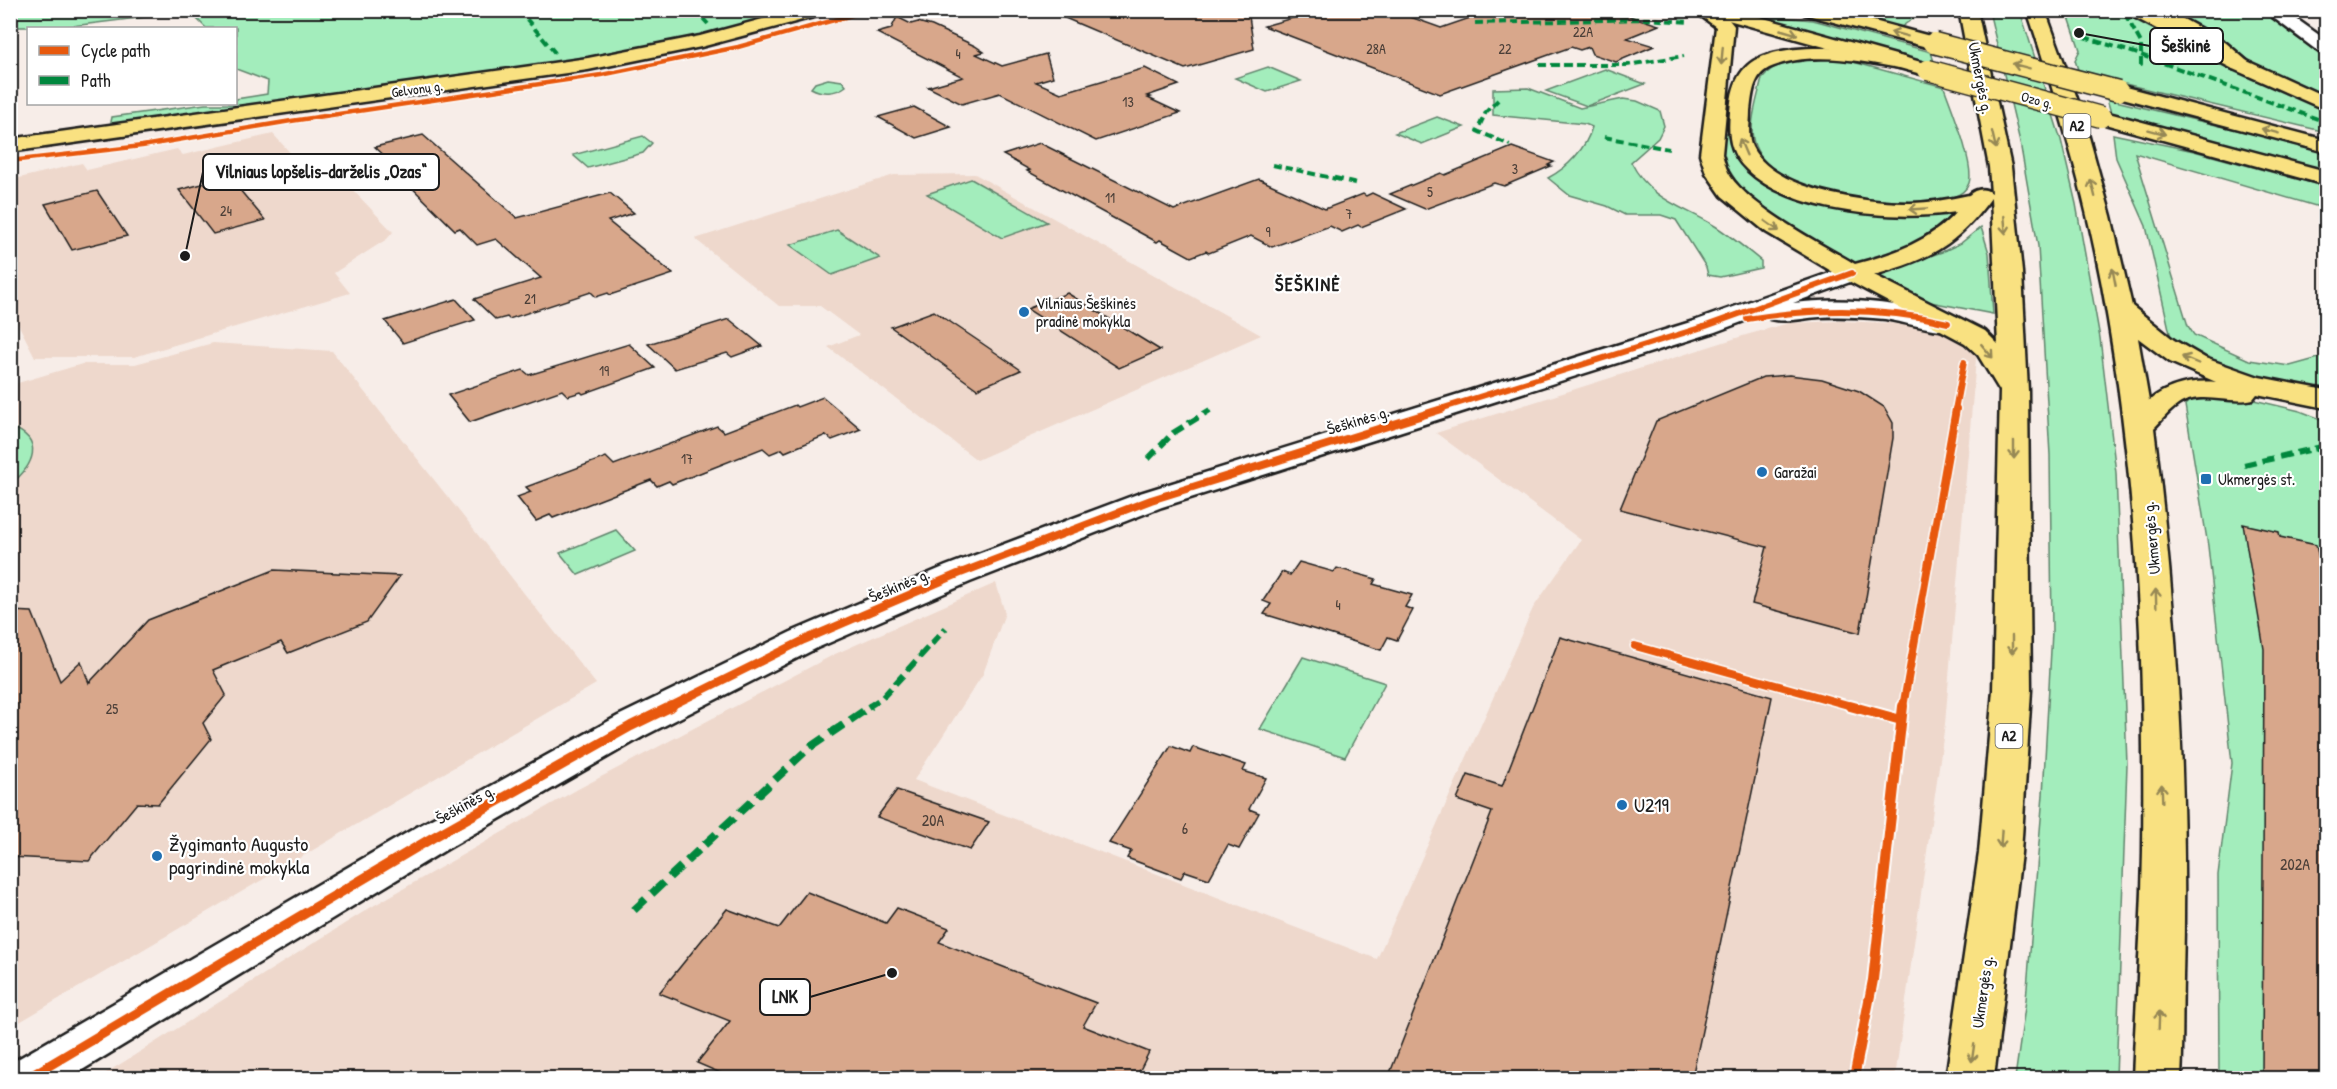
<svg xmlns="http://www.w3.org/2000/svg" width="2337" height="1089" viewBox="0 0 2337 1089" font-family="'Patrick Hand',sans-serif">
  <style>
    .built { fill: #eed8cc }
    .green { fill: #a3edbc; stroke: #60846c; stroke-width: 1.5 }
    .building { fill: #d8a78b; stroke: #1c1c1c; stroke-width: 1.5 }
    .lines { fill: none; stroke-linecap: round; stroke-linejoin: round }
    .minor-casing { stroke: #1c1c1c; stroke-width: 5 }
    .major-casing { stroke: #1c1c1c; stroke-width: 5 }
    .highway-casing { stroke: #1c1c1c; stroke-width: 5 }
    .minor { fill: #fff; fill-rule: evenodd }
    .major { fill: #f9e181; fill-rule: evenodd }
    .highway { fill: #f9e181; fill-rule: evenodd }
    .major-bridge-casing { stroke: #1c1c1c; stroke-width: 23; stroke-linecap: butt }
    .major-bridge { stroke: #f9e181; stroke-width: 20 }
    .quiet-far3 { stroke: #00873e; stroke-width: 4; stroke-dasharray: 8 4; stroke-linecap: butt }
    .quiet-far2 { stroke: #00873e; stroke-width: 4.5; stroke-dasharray: 9 4.5; stroke-linecap: butt }
    .quiet-far1 { stroke: #00873e; stroke-width: 6; stroke-dasharray: 12 6; stroke-linecap: butt }
    .quiet { stroke: #00873e; stroke-width: 8; stroke-dasharray: 16 8; stroke-linecap: butt }
    .cycleway-far3-casing { stroke: #fff; stroke-width: 7 }
    .cycleway-far2-casing { stroke: #fff; stroke-width: 9 }
    .cycleway-far1-casing { stroke: #fff; stroke-width: 11 }
    .cycleway-casing { stroke: #fff; stroke-width: 14 }
    .cycleway-far3 { stroke: #e8590c; stroke-width: 4.5 }
    .cycleway-far2 { stroke: #e8590c; stroke-width: 6 }
    .cycleway-far1 { stroke: #e8590c; stroke-width: 8 }
    .cycleway { stroke: #e8590c; stroke-width: 10 }
    .oneway { stroke: #968854 }
    .poi-dot { fill: #1f6fb2; stroke: #fff; stroke-width: 2 }
    .labels { text-anchor: middle; stroke-width: 4.5; stroke-linejoin: round; paint-order: stroke }
    .number-label { font-size: 14px; fill: #4b3f38 }
    .far-street-label { font-size: 14px; fill: #1c1c1c; stroke: #fff }
    .shield { fill: #fff; stroke: #606060; stroke-width: 1.5 }
    .shield-label { font-size: 15px; font-weight: bold; fill: #1c1c1c }
    .street-label { font-size: 16px; fill: #1c1c1c; stroke: #fff }
    .poi-label { font-size: 16px; fill: #1c1c1c; stroke: #fff; text-anchor: start }
    .near-number-label { font-size: 16px; fill: #4b3f38 }
    .far-district-label { font-size: 18px; font-weight: bold; letter-spacing: 1.5px; fill: #1c1c1c; stroke: #fff }
    .near-poi-label { font-size: 20px; fill: #1c1c1c; stroke: #fff; text-anchor: start }
    .leader { fill: none; stroke: #1c1c1c; stroke-width: 2 }
    .callout-dot { fill: #1c1c1c; stroke: #fff; stroke-width: 2 }
    .callout { fill: #fff; stroke: #1c1c1c; stroke-width: 2 }
    .callout-label { font-size: 18px; text-anchor: middle; font-weight: bold; fill: #1c1c1c }
  </style>
  <rect width="100%" height="100%" fill="#f7ede8"/>
  <filter id="ink" filterUnits="userSpaceOnUse"><feTurbulence type="fractalNoise" baseFrequency=".0167" numOctaves="2"/><feDisplacementMap in="SourceGraphic" scale="12" xChannelSelector="R" yChannelSelector="G"/><feConvolveMatrix kernelMatrix="1 2 1 2 8 2 1 2 1" color-interpolation-filters="sRGB"/></filter>
  <g filter="url(#ink)">
    <g class="built">
      <path d="M273,134L306,170L328,164L393,232L387,239L334,273L350,293L134,357H35L11,310V180L82,163L87,170L177,149L183,155Z"/>
      <path d="M975,174L1261,335L977,460L828,347L859,335L820,306H779L695,239L894,175Z"/>
      <path d="M1842,321L1889,323L1934,329L1952,333L1977,347L1945,724L1895,1078H98L373,906L578,789L835,654L996,583L1005,613L983,674L914,780L1377,959L1533,608L1581,540L1436,433L1746,335L1789,323Z"/>
      <path d="M213,343L332,351L596,684L11,1027V385L82,364H135Z"/>
    </g>
    <g class="green">
      <path d="M10,11H802L675,41L595,57L110,127L112,117L205,104H236V99L267,94L268,81L236,69V28H206L196,18L170,14L64,27H11Z"/>
      <path d="M1837,11H1924L1901,27Z"/>
      <path d="M1989,11H2020L2061,140L2076,204L2100,338L2116,473L2127,764L2116,1078H2015L2026,1000L2043,795L2052,632L2050,455L2038,246L2020,142Z"/>
      <path d="M2062,11H2120L2217,61L2326,110V132L2079,73L2075,60L2080,50L2069,17Z"/>
      <path d="M2167,11H2266L2297,38L2326,55V98L2252,63L2227,42Z"/>
      <path d="M1780,17L1813,20L1931,52L1935,65L1766,19Z"/>
      <path d="M1815,58L1846,60L1944,87C1951,107 1975,165 1969,183C1964,198 1943,200 1930,201C1884,206 1775,195 1755,146C1747,126 1758,98 1762,78C1776,61 1795,59 1815,58Z"/>
      <path d="M1268,67L1301,81L1267,92L1235,78Z"/>
      <path d="M1605,69L1645,84L1587,106L1546,91Z"/>
      <path d="M828,79L842,81L846,86C836,94 822,94 811,88L815,83Z"/>
      <path d="M1528,88L1580,108L1623,99L1637,101L1660,111L1664,126L1658,138L1631,162C1650,200 1682,206 1715,226C1731,236 1746,249 1761,261V268L1720,277L1708,275L1706,267L1676,220L1661,215H1625L1607,206L1569,195L1548,178C1567,168 1586,149 1592,127L1585,124L1493,115V89Z"/>
      <path d="M2107,99L2326,151V170L2111,113Z"/>
      <path d="M1437,117L1464,127L1422,144L1395,133Z"/>
      <path d="M1720,132L1727,133L1732,151L1747,168L1791,192L1959,210C1936,235 1911,248 1879,258C1870,260 1861,264 1852,264C1806,238 1715,194 1720,132Z"/>
      <path d="M2113,134L2194,151L2326,187V209L2135,153L2188,326L2194,335L2249,360L2290,366L2326,356V392C2295,387 2185,366 2171,338L2146,226L2116,158Z"/>
      <path d="M643,136L652,143L643,153L588,168L573,155Z"/>
      <path d="M971,179L1047,222L1002,238L927,194Z"/>
      <path d="M1981,227L1989,253L1993,314L1904,297L1867,277L1942,252L1961,243Z"/>
      <path d="M837,230L880,258L832,275L790,245Z"/>
      <path d="M2241,397L2300,411L2326,421V1078H2219L2218,875L2232,763L2208,546L2185,405L2192,398Z"/>
      <path d="M11,427C46,440 33,466 11,484Z"/>
      <path d="M616,530L635,551L578,575L560,553Z"/>
      <path d="M1303,657L1385,683L1345,757L1260,729Z"/>
    </g>
    <g class="building">
      <path d="M1046,10H1248L1254,49L1185,69Z"/>
      <path d="M1321,10L1338,13L1345,10H1391L1441,28L1493,10H1610L1659,25L1627,38L1654,46L1616,62L1592,54L1589,47L1580,50L1571,47L1440,94L1264,26Z"/>
      <path d="M897,17L911,24L918,22L932,26L975,46L984,52L976,54L1002,66L1046,54L1053,77L1036,82L1061,93L1145,68L1179,85L1147,96L1151,97L1148,98L1180,113L1096,141L1000,93L962,104L928,87L963,77L877,33L891,29Z"/>
      <path d="M914,107L951,127L916,138L878,117Z"/>
      <path d="M423,135L517,218L610,193L634,213L608,221L673,274L610,295L608,293L596,297L591,292L509,319L507,317L496,320L474,299L541,278L496,239L477,245L460,228L455,230L385,161L389,160L375,147Z"/>
      <path d="M1040,143L1174,210L1259,179L1325,209L1363,194L1366,196L1372,193L1406,209L1361,227L1358,225L1342,232L1330,226L1272,247L1251,236L1209,253L1206,251L1191,257L1160,240L1157,242L1027,171L1030,170L1003,155Z"/>
      <path d="M1512,147L1554,162L1548,165L1551,166L1504,186L1494,183L1425,209L1390,194L1441,173L1445,175Z"/>
      <path d="M229,177L265,220L213,234L179,190Z"/>
      <path d="M97,191L127,236L72,250L45,204Z"/>
      <path d="M1067,293L1160,350L1119,368L1027,309Z"/>
      <path d="M456,299L475,320L403,343L385,321Z"/>
      <path d="M934,311L983,344L1021,370L977,389L891,327Z"/>
      <path d="M729,319L762,346L732,357L727,353L675,369L648,344Z"/>
      <path d="M629,344L655,368L583,394L581,392L568,396L562,390L470,422L448,395L523,370L529,375Z"/>
      <path d="M1789,375L1822,379L1859,391L1884,407L1893,423V438L1860,633L1752,604L1767,547L1620,509L1656,421L1763,377Z"/>
      <path d="M823,397L861,429L832,440L826,435L785,452L782,449L770,454L763,448L672,484L669,481L657,486L651,480L553,518L550,515L536,521L517,497L531,492L526,487L606,457L614,465L717,426L724,432L795,405L797,407Z"/>
      <path d="M2243,524L2279,532L2280,537L2316,545L2321,567L2326,568V1078H2262L2264,649Z"/>
      <path d="M1299,562L1334,572L1337,568L1376,579L1373,584L1412,595L1405,607L1413,610L1397,640L1388,637L1381,650L1264,614L1271,604L1263,601L1282,572L1290,575Z"/>
      <path d="M274,570L400,576L367,622L288,653L281,642L213,670L226,695L203,723L211,739L158,804L137,803L89,861L10,857V611L32,612L60,681L81,661L89,683L148,620Z"/>
      <path d="M1560,637L1772,697L1692,1078H1388L1492,812L1457,800L1468,775L1502,786Z"/>
      <path d="M1171,746L1190,753L1193,747L1246,765L1243,771L1266,778L1249,809L1259,813L1239,849L1228,845L1209,879L1185,871L1181,878L1127,858L1131,851L1109,843Z"/>
      <path d="M897,790L989,822L970,850L877,817Z"/>
      <path d="M807,892L886,923L897,908L949,928L939,942L1096,1003L1083,1026L1149,1052L1136,1078H732L697,1063L730,1021L659,993L727,909L779,928Z"/>
    </g>
    <g class="lines">
      <defs>
        <g id="minor">
          <path d="M2263,10H2284L2326,40V54L2319,52Z"/>
          <path d="M1852,265L1861,268L1865,273L1861,278L1793,303C1848,296 1904,304 1957,317L1961,323L1957,329C1938,334 1906,322 1885,319C1863,317 1842,316 1820,317C1803,318 1786,323 1770,319L1766,313L1715,332L1162,507L970,582L817,648L644,736L447,849L69,1078H10L11,1063L417,827L618,716L791,632L946,566L1140,493L1697,320Z"/>
        </g>
        <g id="major">
          <path d="M796,10H828L825,14L701,47L588,70L10,152V139L588,58L700,36Z"/>
          <path d="M1704,10H1735L1935,66L1938,70L1935,74H1921L1707,14Z"/>
          <path d="M1801,10H1833L1941,39L1943,43L1941,47L1934,49L1804,14Z"/>
          <path d="M2144,10H2167L2225,42L2247,61L2326,97V110L2233,69L2211,50Z"/>
          <path d="M2118,85L2326,140V152L2111,95L2108,91L2111,87Z"/>
          <path d="M2101,111L2326,171V185L2094,121L2091,117L2094,113Z"/>
        </g>
        <g id="highway">
          <path d="M1693,10C1711,10 1723,10 1734,26L1722,154C1724,160 1725,166 1728,172C1744,204 1823,245 1855,264C1892,254 1930,242 1956,212C1898,222 1791,213 1747,170C1729,153 1728,135 1730,112C1731,96 1734,78 1747,66C1776,38 1870,49 1907,58L1910,62L1907,66L1900,68C1859,61 1809,50 1769,68C1753,76 1752,95 1750,111C1750,123 1747,137 1752,147C1774,191 1868,203 1910,203C1930,203 1950,199 1969,195C1975,189 1984,187 1991,193L1989,167L1959,10H1977L2011,167L2022,272L2028,391L2031,690L2021,853L1994,1078H1946L1979,853L1993,690L2000,391L1978,355L1965,343L1843,278L1766,232L1722,196L1706,173L1700,154L1716,27ZM1991,198L1998,344L1985,331L1874,275C1930,259 1956,246 1991,198Z"/>
          <path d="M2027,10H2045L2082,112L2111,216L2132,306L2174,340L2205,358L2259,377L2326,390V408L2257,394L2253,399C2229,405 2200,390 2178,405C2169,411 2161,421 2154,428C2177,611 2188,794 2183,978C2182,1012 2183,1045 2181,1078H2133C2136,1002 2142,926 2143,850C2145,673 2138,495 2108,320C2091,214 2061,112 2027,10ZM2138,338L2170,362L2216,382C2192,380 2167,385 2149,401Z"/>
          <path d="M2125,10H2149L2247,61L2250,65L2247,69H2233L2128,14Z"/>
        </g>
      </defs>
      <use href="#minor" class="minor-casing"/>
      <use href="#major" class="major-casing"/>
      <use href="#highway" class="highway-casing"/>
      <use href="#minor" class="minor"/>
      <use href="#major" class="major"/>
      <use href="#highway" class="highway"/>
      <defs>
        <g id="major-bridge">
          <path d="M1934,43L2118,91"/>
          <path d="M1928,70L2101,117"/>
        </g>
      </defs>
      <use href="#major-bridge" class="major-bridge-casing"/>
      <use href="#major-bridge" class="major-bridge"/>
      <g class="quiet-far3">
        <path d="M519,10L556,54"/>
        <path d="M701,10L698,13L708,24"/>
        <path d="M1810,11H1834"/>
        <path d="M2125,14L2141,43V65L2138,67"/>
        <path d="M1475,23L1646,19L1690,22"/>
        <path d="M2084,37L2141,55L2326,122"/>
        <path d="M1539,65H1627L1684,56"/>
        <path d="M1498,100L1486,112L1477,131L1510,145"/>
        <path d="M1604,137L1669,149"/>
        <path d="M1273,165L1341,180"/>
      </g>
      <path class="quiet-far2" d="M1334,178L1360,184"/>
      <g class="quiet-far1">
        <path d="M1148,459L1173,433L1210,410"/>
        <path d="M2244,465L2326,446"/>
        <path d="M868,707L882,698L946,628"/>
      </g>
      <path class="quiet" d="M634,910L809,748L871,706"/>
      <defs>
        <path id="cycleway-far3" d="M10,161L142,146L291,121L601,75L738,47L870,10"/>
        <g id="cycleway-far2">
          <path d="M1747,319C1815,308 1880,307 1948,323"/>
          <path d="M1437,410L1706,326L1852,273"/>
          <path d="M1955,410L1964,362"/>
        </g>
        <g id="cycleway-far1">
          <path d="M1635,646L1855,707"/>
          <path d="M669,707L804,640L958,574L1151,500L1442,409"/>
          <path d="M1903,707L1956,409"/>
        </g>
        <g id="cycleway">
          <path d="M1850,706L1901,720"/>
          <path d="M28,1078L432,838L631,726L672,706"/>
          <path d="M1854,1078L1873,980L1903,706"/>
        </g>
      </defs>
      <use href="#cycleway-far3" class="cycleway-far3-casing"/>
      <use href="#cycleway-far2" class="cycleway-far2-casing"/>
      <use href="#cycleway-far1" class="cycleway-far1-casing"/>
      <use href="#cycleway" class="cycleway-casing"/>
      <use href="#cycleway-far3" class="cycleway-far3"/>
      <use href="#cycleway-far2" class="cycleway-far2"/>
      <use href="#cycleway-far1" class="cycleway-far1"/>
      <use href="#cycleway" class="cycleway"/>
    </g>
    <defs><path id="oneway-shaft" d="M-6 0H5M1.5-3L5.5 0L1.5 3" fill="none" stroke-width="1.6" stroke-linecap="round" stroke-linejoin="round" transform="scale(1.5)"/></defs>
    <g class="oneway">
      <use href="#oneway-shaft" transform="translate(1789 32) rotate(16)"/>
      <use href="#oneway-shaft" transform="translate(1899 34) rotate(-165)"/>
      <use href="#oneway-shaft" transform="translate(1722 56) rotate(95)"/>
      <use href="#oneway-shaft" transform="translate(2021 66) rotate(-165)"/>
      <use href="#oneway-shaft" transform="translate(2270 131) rotate(-165)"/>
      <use href="#oneway-shaft" transform="translate(2157 132) rotate(15)"/>
      <use href="#oneway-shaft" transform="translate(1994 140) rotate(77)"/>
      <use href="#oneway-shaft" transform="translate(1743 147) rotate(-113)"/>
      <use href="#oneway-shaft" transform="translate(2093 188) rotate(-104)"/>
      <use href="#oneway-shaft" transform="translate(1918 209) rotate(176)"/>
      <use href="#oneway-shaft" transform="translate(2005 225) rotate(85)"/>
      <use href="#oneway-shaft" transform="translate(1772 226) rotate(35)"/>
      <use href="#oneway-shaft" transform="translate(2114 277) rotate(-101)"/>
      <use href="#oneway-shaft" transform="translate(1987 351) rotate(50)"/>
      <use href="#oneway-shaft" transform="translate(2190 360) rotate(-157)"/>
      <use href="#oneway-shaft" transform="translate(2014 450) rotate(90)"/>
      <use href="#oneway-shaft" transform="translate(2156 598) rotate(-92)"/>
      <use href="#oneway-shaft" transform="translate(2012 645) rotate(90)"/>
      <use href="#oneway-shaft" transform="translate(2162 793) rotate(-92)"/>
      <use href="#oneway-shaft" transform="translate(2001 839) rotate(94)"/>
      <use href="#oneway-shaft" transform="translate(2159 1020) rotate(-88)"/>
      <use href="#oneway-shaft" transform="translate(1973 1053) rotate(98)"/>
    </g>
  </g>
  <g class="poi-dot">
    <circle cx="1024" cy="312" r="6"/>
    <circle cx="1762" cy="472" r="6"/>
    <rect x="2200" y="473" width="12" height="12" rx="3"/>
    <circle cx="1622" cy="805" r="6"/>
    <circle cx="157" cy="856" r="6"/>
  </g>
  <g class="labels">
    <g class="number-label">
      <text x="1583" y="37">22A</text>
      <text x="1376" y="54">28A</text>
      <text x="1505" y="54">22</text>
      <text x="958" y="59">4</text>
      <text x="1128" y="107">13</text>
      <text x="1515" y="174">3</text>
      <text x="1430" y="197">5</text>
      <text x="1110" y="203">11</text>
      <text x="226" y="216">24</text>
      <text x="1349" y="219">7</text>
      <text x="1268" y="237">9</text>
      <text x="530" y="304">21</text>
      <text x="604" y="376">19</text>
      <text x="687" y="464">17</text>
      <text x="1338" y="610">4</text>
      <text x="112" y="714">25</text>
    </g>
    <g class="far-street-label">
      <text transform="translate(417 89) rotate(-8)" y="5">Gelvonų g.</text>
      <text transform="translate(2037 100) rotate(15)" y="5">Ozo g.</text>
    </g>
    <g class="shield">
      <rect x="2063.5" y="114" width="27" height="24" rx="4.5"/>
      <rect x="1995.5" y="724" width="27" height="24" rx="4.5"/>
    </g>
    <g class="shield-label">
      <text x="2077" y="131">A2</text>
      <text x="2009" y="741">A2</text>
    </g>
    <g class="street-label">
      <text transform="translate(1981 78) rotate(79)" y="6">Ukmergės g.</text>
      <text transform="translate(1358 420) rotate(-17)" y="6">Šeškinės g.</text>
      <text transform="translate(2151 538) rotate(-95)" y="6">Ukmergės g.</text>
      <text transform="translate(899 585) rotate(-23)" y="6">Šeškinės g.</text>
      <text transform="translate(465 804) rotate(-29)" y="6">Šeškinės g.</text>
      <text transform="translate(1982 992) rotate(-82)" y="6">Ukmergės g.</text>
    </g>
    <g class="poi-label">
      <text x="1036" y="309">Vilniaus Šeškinės<tspan x="1036" dy="18">pradinė mokykla</tspan></text>
      <text x="1774" y="478">Garažai</text>
      <text x="2218" y="485">Ukmergės st.</text>
    </g>
    <g class="near-number-label">
      <text x="933" y="826">20A</text>
      <text x="1185" y="834">6</text>
      <text x="2295" y="870">202A</text>
    </g>
    <g class="far-district-label">
      <text x="1308" y="291">ŠEŠKINĖ</text>
    </g>
    <g class="near-poi-label">
      <text x="1634" y="812">U219</text>
      <text x="169" y="851">Žygimanto Augusto<tspan x="169" dy="23">pagrindinė mokykla</tspan></text>
    </g>
  </g>
  <path class="leader" d="M2079 33L2150 46M185 256L203 172M892 973L810 997"/>
  <g class="callout-dot">
    <circle cx="2079" cy="33" r="6"/>
    <circle cx="185" cy="256" r="6"/>
    <circle cx="892" cy="973" r="6"/>
  </g>
  <g class="callout">
    <rect x="2150" y="28" width="73" height="36" rx="6"/>
    <rect x="203" y="154" width="236" height="36" rx="6"/>
    <rect x="760" y="979" width="50" height="36" rx="6"/>
  </g>
  <g class="callout-label">
    <text x="2186" y="52">Šeškinė</text>
    <text x="321" y="178">Vilniaus lopšelis-darželis „Ozas“</text>
    <text x="785" y="1003">LNK</text>
  </g>
  <rect width="2337" height="1089" fill="none" stroke="#fff" stroke-width="36"/>
  <rect x="18" y="18" width="2301" height="1053" fill="none" stroke="#1c1c1c" stroke-width="2" filter="url(#ink)"/>
  <rect x="27" y="27" width="210" height="78" fill="#ffffff" stroke="#a4a4a4" stroke-width="1.5"/>
  <rect x="39" y="46" width="30" height="9" fill="#e8590c" stroke="#a4a4a4" stroke-width="1.5"/>
  <text x="81" y="57" font-size="18" fill="#1c1c1c">Cycle path</text>
  <rect x="39" y="76" width="30" height="9" fill="#00873e" stroke="#a4a4a4" stroke-width="1.5"/>
  <text x="81" y="87" font-size="18" fill="#1c1c1c">Path</text>
</svg>
